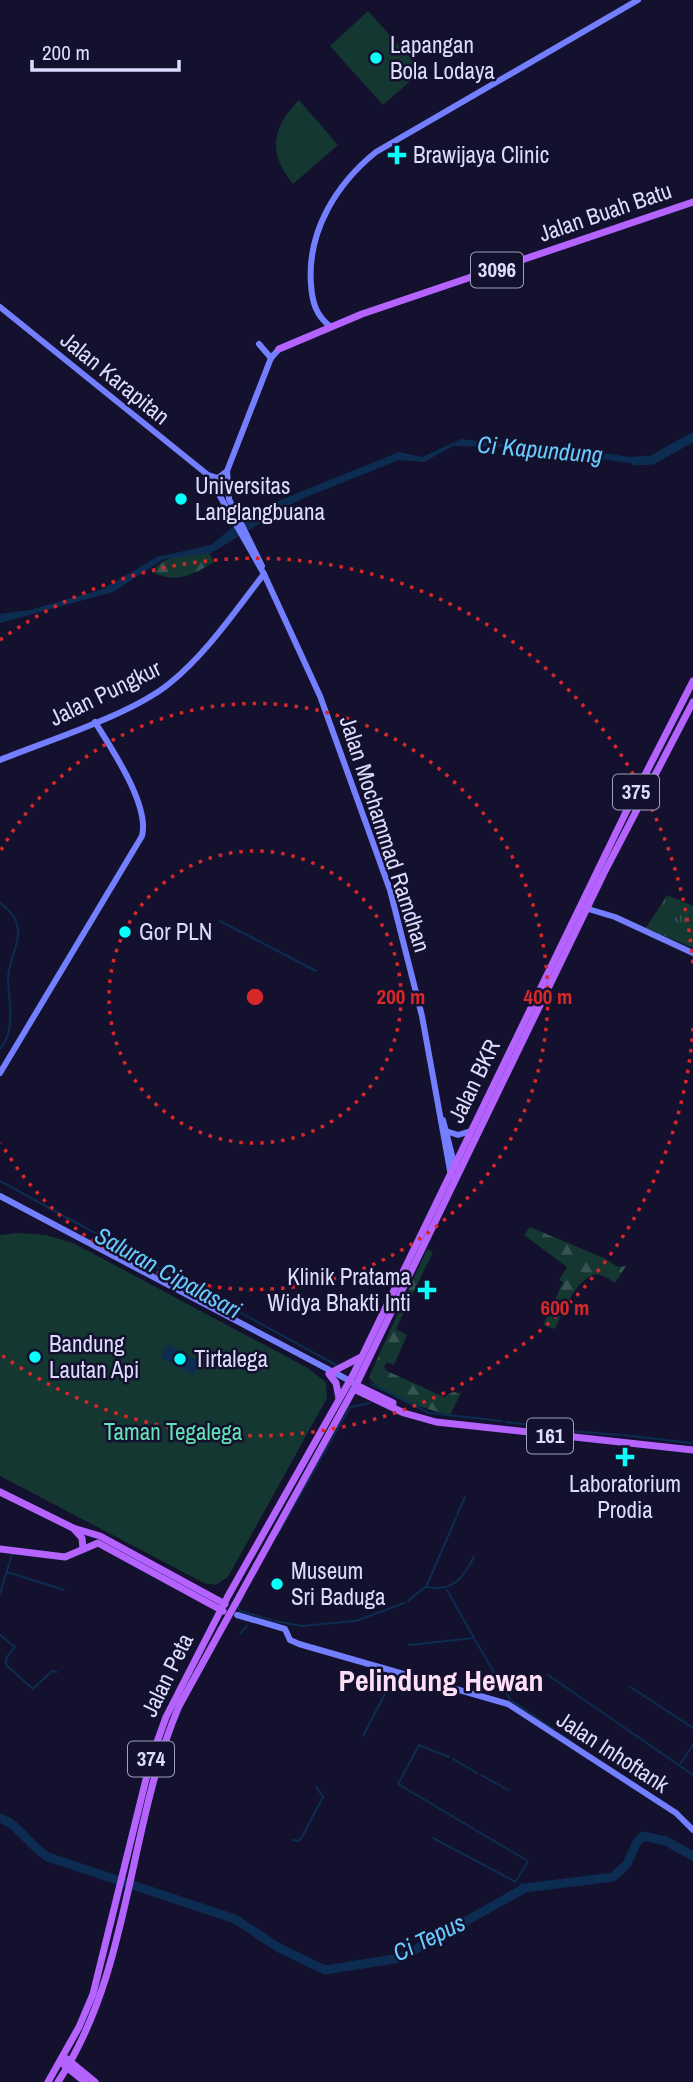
<svg xmlns="http://www.w3.org/2000/svg" width="693" height="2082" viewBox="0 0 693 2082" font-family="'Archivo Narrow',sans-serif">
  <style>
    .grass { fill: url(#grass-tufts) }
    .forest { fill: url(#forest-firs) }
    .park { fill: #143732 }
    .water { fill: #0c2d51 }
    .lines { fill: none; stroke-linecap: round; stroke-linejoin: round }
    .stream { stroke: #0c2d51; stroke-width: 2 }
    .river { stroke: #0c2d51; stroke-width: 9 }
    .secondary { stroke: #737fff; stroke-width: 6 }
    .primary { stroke: #b463ff; stroke-width: 7 }
    .ring { fill: none; stroke: #d62828; stroke-width: 3.5; stroke-dasharray: 3.5 7 }
    .poi-dot { fill: #08fffc; stroke: #13112d; stroke-width: 2.5 }
    .labels { text-anchor: middle; stroke-width: 5; stroke-linejoin: round; paint-order: stroke }
    .shield { fill: #13112d; stroke: #a09fc0; stroke-width: 2 }
    .shield-label { font-size: 21px; font-weight: bold; fill: #dddcff }
    .poi-label { font-size: 23px; fill: #dddcff; stroke: #13112d; text-anchor: start }
    .street-label { font-size: 23px; fill: #dddcff; stroke: #13112d }
    .park-label { font-size: 23px; fill: #64e4b6; stroke: #13112d }
    .water-label { font-size: 24px; font-style: italic; fill: #6acbff; stroke: #13112d }
    .district-label { font-size: 30px; font-weight: bold; fill: #ffdef7; stroke: #13112d }
    .centre { fill: #d62828; stroke: #13112d; stroke-width: 3.5 }
    .ring-label { font-size: 21px; text-anchor: middle; font-weight: bold; fill: #d62828; stroke: #13112d; stroke-width: 5; stroke-linejoin: round; paint-order: stroke }
  </style>
  <defs>
    <pattern id="grass-tufts" width="24" height="20" patternUnits="userSpaceOnUse" patternTransform="scale(1.75)"><rect width="24" height="20" fill="#143732"/><path d="M3 7l-1-3M5 7V3M7 7l1-3M15 17l-1-3M17 17v-4M19 17l1-3" fill="none" stroke="#365351"/></pattern>
    <pattern id="forest-firs" width="22" height="20" patternUnits="userSpaceOnUse" patternTransform="scale(1.75)"><rect width="22" height="20" fill="#143732"/><path d="M5 1l3.5 6h-7zM16 11l3.5 6h-7z" fill="#365351"/></pattern>
  </defs>
  <rect width="100%" height="100%" fill="#13112d"/>
  <path class="grass" d="M667,895L693,906V948L646,928Z"/>
  <g class="forest">
    <path d="M209,552L214,562C193,575 175,584 152,572C164,554 189,554 209,552Z"/>
    <path d="M530,1227L606,1259L618,1267L626,1266L615,1283C611,1280 605,1276 600,1275C580,1270 562,1314 555,1329L543,1325L563,1282L559,1280L567,1267L524,1235Z"/>
    <path d="M427,1249L433,1252L396,1329L407,1335L394,1365L387,1362L384,1367L387,1371L444,1397L453,1392L461,1393L450,1415C431,1411 377,1394 369,1377Z"/>
  </g>
  <g class="park">
    <path d="M368,11L422,71L383,105L330,46Z"/>
    <path d="M299,100L338,145L293,184C268,153 271,129 299,100Z"/>
    <path d="M18,1233L46,1235L73,1243L306,1367L326,1382L327,1398L228,1577L216,1585L204,1583L0,1476V1235Z"/>
  </g>
  <g class="water">
    <path d="M461,439L506,444L528,443L646,459L647,463L636,464L527,448L453,446L424,462L399,460L299,500L211,553L164,559L113,592L0,623V614L30,610L103,589L157,557L211,545L246,516L273,503L399,452L422,457Z"/>
    <path d="M168,1344L200,1362L193,1375L161,1357Z"/>
  </g>
  <g class="lines">
    <g class="stream">
      <path d="M0,903C36,928 7,954 8,980C9,1001 16,1031 0,1049"/>
      <path d="M220,921L316,971"/>
      <path d="M0,1181L336,1365"/>
      <path d="M371,1384L429,1413L502,1421"/>
      <path d="M506,1422L539,1426"/>
      <path d="M543,1427L560,1429"/>
      <path d="M563,1430L581,1432"/>
      <path d="M583,1432L620,1435"/>
      <path d="M623,1435L691,1443"/>
      <path d="M295,1504L350,1407L370,1403"/>
      <path d="M457,1515L465,1497"/>
      <path d="M278,1534L294,1505"/>
      <path d="M7,1572L64,1590"/>
      <path d="M426,1587L456,1518"/>
      <path d="M427,1587C453,1592 463,1578 474,1557"/>
      <path d="M0,1594L12,1554"/>
      <path d="M244,1595L238,1606L240,1611L271,1620"/>
      <path d="M408,1601L425,1587"/>
      <path d="M274,1621L302,1626L354,1621"/>
      <path d="M356,1621L404,1603"/>
      <path d="M240,1634L247,1626"/>
      <path d="M0,1635L15,1647L6,1658V1665L33,1689L52,1671L57,1672"/>
      <path d="M475,1640L510,1699"/>
      <path d="M409,1645L474,1638L447,1590"/>
      <path d="M548,1675L693,1775"/>
      <path d="M629,1686L693,1728"/>
      <path d="M512,1701L553,1729"/>
      <path d="M557,1732L571,1741"/>
      <path d="M363,1736L396,1673"/>
      <path d="M449,1757L419,1745L398,1784L528,1861L516,1881"/>
      <path d="M453,1759L477,1773"/>
      <path d="M681,1763L693,1745"/>
      <path d="M481,1775L508,1790"/>
      <path d="M433,1838L516,1882"/>
      <path d="M293,1840L298,1841L302,1837L323,1797L316,1787"/>
      <path d="M520,1884L525,1888"/>
    </g>
    <g class="river">
      <path d="M635,461L652,460L693,437"/>
      <path d="M0,1818C18,1824 30,1846 48,1857L235,1919L279,1948L325,1970L400,1958L525,1888L613,1877L627,1864L637,1842L643,1836L666,1841L693,1856"/>
    </g>
    <g class="secondary">
      <path d="M0,307L208,475L264,574L320,696L390,890L422,1016L451,1176"/>
      <path d="M331,327C316,316 312,302 311,284C307,232 336,184 376,152L638,0"/>
      <path d="M259,344L271,358"/>
      <path d="M208,475L218,478L227,471"/>
      <path d="M262,566L229,499L227,471L271,358L279,349"/>
      <path d="M0,760C49,740 131,715 170,683C207,653 235,611 264,574"/>
      <path d="M585,908L615,917L693,953"/>
      <path d="M0,1073L142,836C150,805 111,748 95,722"/>
      <path d="M443,1120L455,1167"/>
      <path d="M446,1131L458,1135L471,1131"/>
      <path d="M0,1196L354,1383"/>
      <path d="M237,1615L285,1629L290,1640L299,1644L508,1704L676,1813L693,1830"/>
    </g>
    <g class="primary">
      <path d="M279,349L362,314L693,202"/>
      <path d="M332,1372L359,1358"/>
      <path d="M329,1374L336,1383L339,1398"/>
      <path d="M356,1385L393,1403"/>
      <path d="M354,1389L404,1413L436,1422L693,1450"/>
      <path d="M0,1492L73,1528L82,1538L83,1549"/>
      <path d="M73,1528L100,1536L225,1604"/>
      <path d="M0,1549L65,1557L98,1543L223,1611"/>
      <path d="M67,2059L95,2082"/>
      <path d="M64,2065L85,2082"/>
      <path d="M48,2082L79,2027L93,1994L151,1759L166,1717L228,1596L353,1375L628,808L693,681"/>
      <path d="M58,2082C132,1969 127,1828 179,1706L356,1385L604,873L693,702"/>
    </g>
  </g>
  <g class="ring">
    <circle cx="255" cy="997" r="146"/>
    <path d="M1 850A293 293 0 1 1 1 1143"/>
    <path d="M693 1028A439 439 0 0 1 0 1354M0 640A439 439 0 0 1 693 966"/>
  </g>
  <g class="poi-dot">
    <circle cx="376" cy="58" r="7"/>
    <path d="M393.5 144.5h7v7h7v7h-7v7h-7v-7h-7v-7h7z"/>
    <circle cx="181" cy="499" r="7"/>
    <circle cx="125" cy="932" r="7"/>
    <path d="M423.5 1279.5h7v7h7v7h-7v7h-7v-7h-7v-7h7z"/>
    <circle cx="35" cy="1357" r="7"/>
    <circle cx="180" cy="1359" r="7"/>
    <path d="M621.5 1446.5h7v7h7v7h-7v7h-7v-7h-7v-7h7z"/>
    <circle cx="277" cy="1584" r="7"/>
  </g>
  <g class="labels">
    <g class="shield">
      <rect x="471" y="252.5" width="52" height="35" rx="5"/>
      <rect x="613" y="774.5" width="46" height="35" rx="5"/>
      <rect x="527" y="1418.5" width="46" height="35" rx="5"/>
      <rect x="128" y="1741.5" width="46" height="35" rx="5"/>
    </g>
    <g class="shield-label">
      <text x="497" y="277">3096</text>
      <text x="636" y="799">375</text>
      <text x="550" y="1443">161</text>
      <text x="151" y="1766">374</text>
    </g>
    <g class="poi-label">
      <text x="390" y="53">Lapangan<tspan x="390" dy="26">Bola Lodaya</tspan></text>
      <text x="413" y="163">Brawijaya Clinic</text>
      <text x="195" y="494">Universitas<tspan x="195" dy="26">Langlangbuana</tspan></text>
      <text x="139" y="940">Gor PLN</text>
      <text x="411" y="1285" text-anchor="end">Klinik Pratama<tspan x="411" dy="26">Widya Bhakti Inti</tspan></text>
      <text x="49" y="1352">Bandung<tspan x="49" dy="26">Lautan Api</tspan></text>
      <text x="194" y="1367">Tirtalega</text>
      <text x="625" y="1492" text-anchor="middle">Laboratorium<tspan x="625" dy="26">Prodia</tspan></text>
      <text x="291" y="1579">Museum<tspan x="291" dy="26">Sri Baduga</tspan></text>
    </g>
    <g class="street-label">
      <text transform="translate(605 212) rotate(-19)" y="8">Jalan Buah Batu</text>
      <text transform="translate(115 378) rotate(39)" y="8">Jalan Karapitan</text>
      <text transform="translate(105 693) rotate(-26)" y="8">Jalan Pungkur</text>
      <text transform="translate(385 834) rotate(72)" y="8">Jalan Mochammad Ramdhan</text>
      <text transform="translate(474 1081) rotate(-64)" y="8">Jalan BKR</text>
      <text transform="translate(167 1675) rotate(-64)" y="8">Jalan Peta</text>
      <text transform="translate(613 1752) rotate(33)" y="8">Jalan Inhoftank</text>
    </g>
    <g class="park-label">
      <text x="173" y="1440">Taman Tegalega</text>
    </g>
    <g class="water-label">
      <text transform="translate(540 450) rotate(5)" y="8">Ci Kapundung</text>
      <text transform="translate(168 1273) rotate(29)" y="8">Saluran Cipalasari</text>
      <text transform="translate(429 1938) rotate(-26)" y="8">Ci Tepus</text>
    </g>
    <g class="district-label">
      <text x="441" y="1691">Pelindung Hewan</text>
    </g>
  </g>
  <circle cx="255" cy="997" r="10" class="centre"/>
  <g class="ring-label">
    <text x="401" y="1004">200 m</text>
    <text x="548" y="1004">400 m</text>
    <text x="565" y="1315">600 m</text>
  </g>
  <path d="M32 60v10h147v-10" fill="none" stroke="#dddcff" stroke-width="3.5"/>
  <text x="42" y="60" font-size="21" fill="#dddcff" stroke="#13112d" stroke-width="5" paint-order="stroke">200 m</text>
</svg>
